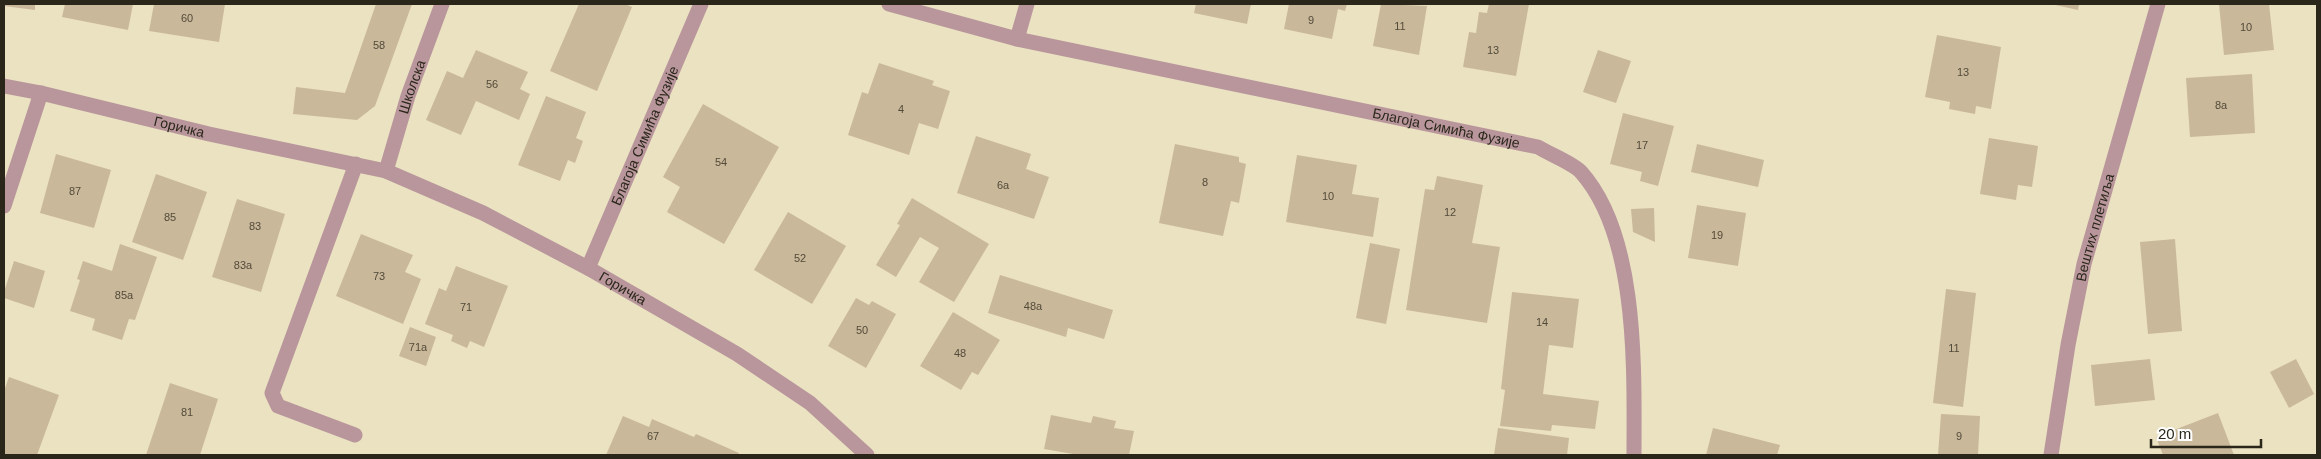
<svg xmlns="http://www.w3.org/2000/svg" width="2321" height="459" viewBox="0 0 2321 459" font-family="Helvetica,sans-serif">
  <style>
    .building { fill: #cab89a }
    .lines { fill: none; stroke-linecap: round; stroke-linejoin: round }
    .minor { stroke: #b9969c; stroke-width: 15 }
    .labels { text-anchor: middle; stroke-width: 4.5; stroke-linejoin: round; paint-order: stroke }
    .number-label { font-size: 11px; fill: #524b3a }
    .street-label { font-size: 14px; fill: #2a271a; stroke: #fff }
  </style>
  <rect width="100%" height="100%" fill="#eae2c1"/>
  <g class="building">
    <path d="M4,4H35V10L4,6Z"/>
    <path d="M65,4H133L128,30L62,17Z"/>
    <path d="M154,4H225L219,42L149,31Z"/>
    <path d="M376,4H412L375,106L357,120L293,114L296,87L345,93Z"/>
    <path d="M579,4H625L632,7L597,91L550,71Z"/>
    <path d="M1196,4H1251L1247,24L1194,13Z"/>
    <path d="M1289,4H1347L1345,11L1338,9L1332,39L1284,29Z"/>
    <path d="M1381,4L1427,6L1419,55L1373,46Z"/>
    <path d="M1489,4H1529L1516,76L1463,67L1469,32L1476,33L1479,12L1487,13Z"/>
    <path d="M2051,4H2079L2078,10Z"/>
    <path d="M2219,4H2269L2274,50L2224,55Z"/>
    <path d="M1937,35L2001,47L1991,109L1976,106L1975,114L1949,109L1950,102L1925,97Z"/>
    <path d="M476,50L528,72L520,89L530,94L519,120L476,101L461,135L426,120L447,71L463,78Z"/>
    <path d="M1598,50L1631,61L1616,103L1583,92Z"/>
    <path d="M879,63L934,81L932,85L950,91L938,129L919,123L909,155L848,135L862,92L868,94Z"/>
    <path d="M2252,74L2255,133L2190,137L2186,78Z"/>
    <path d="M546,96L586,112L576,138L583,141L575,163L568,160L560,181L518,165Z"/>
    <path d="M703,104L779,147L724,244L667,212L680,187L663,177Z"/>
    <path d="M1623,113L1674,126L1658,186L1640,181L1642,172L1610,164Z"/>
    <path d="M976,136L1031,154L1026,169L1049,177L1034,219L957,193Z"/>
    <path d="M1989,138L2038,146L2032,187L2018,185L2016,200L1980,194Z"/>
    <path d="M1175,144L1239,157V162L1246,164L1239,203L1231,201L1223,236L1159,223Z"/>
    <path d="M1697,144L1764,160L1758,187L1691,172Z"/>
    <path d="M56,154L111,170L94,228L40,213Z"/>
    <path d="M1297,155L1357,165L1352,194L1379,198L1373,237L1286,222Z"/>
    <path d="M156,174L207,192L183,260L132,242Z"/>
    <path d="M1437,176L1483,185L1472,243L1500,247L1487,323L1406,310L1425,189L1434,190Z"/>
    <path d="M912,198L989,244L954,302L919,282L939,248L920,237L896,277L876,265L900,225L897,224Z"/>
    <path d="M237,199L285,214L261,292L212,277Z"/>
    <path d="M1697,205L1746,213L1738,266L1688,258Z"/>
    <path d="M1654,208L1655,242L1633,232L1631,209Z"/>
    <path d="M788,212L846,246L812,304L754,270Z"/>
    <path d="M361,234L413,255L405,272L421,279L403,324L336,296Z"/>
    <path d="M2175,239L2182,331L2148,334L2140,242Z"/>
    <path d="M1370,243L1400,249L1386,324L1356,318Z"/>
    <path d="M120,244L157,257L135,320L129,319L122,340L92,330L95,319L70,311L80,280L77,279L83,261L112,271Z"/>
    <path d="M14,261L45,271L34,308L4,298V292Z"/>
    <path d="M456,266L508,286L484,347L470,341L467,348L451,341L453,335L425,324L439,288L446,291Z"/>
    <path d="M1000,275L1113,310L1104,339L1068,328L1066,337L988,313Z"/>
    <path d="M1946,289L1976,293L1963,407L1933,403Z"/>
    <path d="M1512,292L1579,299L1573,348L1549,345L1543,394L1599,401L1595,429L1552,425L1551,431L1500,426L1505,390L1501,389Z"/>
    <path d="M856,298L869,305L872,301L896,314L866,368L828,346Z"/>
    <path d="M953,312L1000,340L978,375L972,372L961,390L920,366Z"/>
    <path d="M410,327L436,337L426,366L399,356Z"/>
    <path d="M2150,359L2155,400L2095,406L2091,365Z"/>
    <path d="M2296,359L2314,394L2289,408L2270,372Z"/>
    <path d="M9,377L59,395L37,455H4V391Z"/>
    <path d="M170,383L218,399L200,455H146Z"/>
    <path d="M2218,413L2234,455H2163L2156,437Z"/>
    <path d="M1941,414L1980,416L1978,455H1938Z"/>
    <path d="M1051,415L1091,423L1093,416L1116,421L1114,428L1134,431L1129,455H1079L1044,449Z"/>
    <path d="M623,416L649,427L652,419L694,437L696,434L739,453L738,455H606Z"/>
    <path d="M1498,428L1569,438L1567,455H1494Z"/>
    <path d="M1713,428L1780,445L1777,455H1706Z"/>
  </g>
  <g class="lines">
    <g class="minor">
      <path id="s1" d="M889,4L1017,39L1538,147C1549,154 1573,163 1581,172C1639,237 1634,372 1634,455"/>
      <path d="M1017,39L1027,4"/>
      <path id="s2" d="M4,86L41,93L209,134L386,171L483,213L588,268L737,354L810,403L867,455"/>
      <path id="s3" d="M386,171L408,96L442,4"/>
      <path d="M4,206L41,93"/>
      <path id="s4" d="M588,268L701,4"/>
      <path d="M355,435L278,406L272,393L356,164"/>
      <path id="s5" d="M2051,455L2068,345L2084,264L2158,4"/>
    </g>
  </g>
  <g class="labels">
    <g class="number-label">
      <text x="187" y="22">60</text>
      <text x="1311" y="24">9</text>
      <text x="1400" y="30">11</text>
      <text x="2246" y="31">10</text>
      <text x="379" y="49">58</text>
      <text x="1493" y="54">13</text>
      <text x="1963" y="76">13</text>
      <text x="492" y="88">56</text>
      <text x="2221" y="109">8a</text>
      <text x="901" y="113">4</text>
      <text x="1642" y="149">17</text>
      <text x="721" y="166">54</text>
      <text x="1205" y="186">8</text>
      <text x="1003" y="189">6a</text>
      <text x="75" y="195">87</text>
      <text x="1328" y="200">10</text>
      <text x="1450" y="216">12</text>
      <text x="170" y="221">85</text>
      <text x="255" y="230">83</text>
      <text x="1717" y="239">19</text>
      <text x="800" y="262">52</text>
      <text x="243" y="269">83a</text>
      <text x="379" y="280">73</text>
      <text x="124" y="299">85a</text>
      <text x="1033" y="310">48a</text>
      <text x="466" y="311">71</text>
      <text x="1542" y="326">14</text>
      <text x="862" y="334">50</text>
      <text x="418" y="351">71a</text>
      <text x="1954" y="352">11</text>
      <text x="960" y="357">48</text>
      <text x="187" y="416">81</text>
      <text x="653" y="440">67</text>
      <text x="1959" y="440">9</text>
    </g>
    <g class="street-label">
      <text dy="5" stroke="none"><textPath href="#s3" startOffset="88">Школска</textPath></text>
      <text dy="5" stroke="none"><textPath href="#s2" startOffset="180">Горичка</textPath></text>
      <text dy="5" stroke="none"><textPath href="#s1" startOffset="571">Благоја Симића Фузије</textPath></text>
      <text dy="5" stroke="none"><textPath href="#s4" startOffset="144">Благоја Симића Фузије</textPath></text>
      <text dy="5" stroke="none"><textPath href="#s5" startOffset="232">Вештих плетиља</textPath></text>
      <text dy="5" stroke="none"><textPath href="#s2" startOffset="656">Горичка</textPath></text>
    </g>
  </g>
  <rect width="2321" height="459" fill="none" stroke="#2a271a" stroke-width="10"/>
  <path d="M2151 439v8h110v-8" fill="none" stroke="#2a271a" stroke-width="2.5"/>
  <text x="2158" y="439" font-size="15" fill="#2a271a" stroke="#ffffff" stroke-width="4" paint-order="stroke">20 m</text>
</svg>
